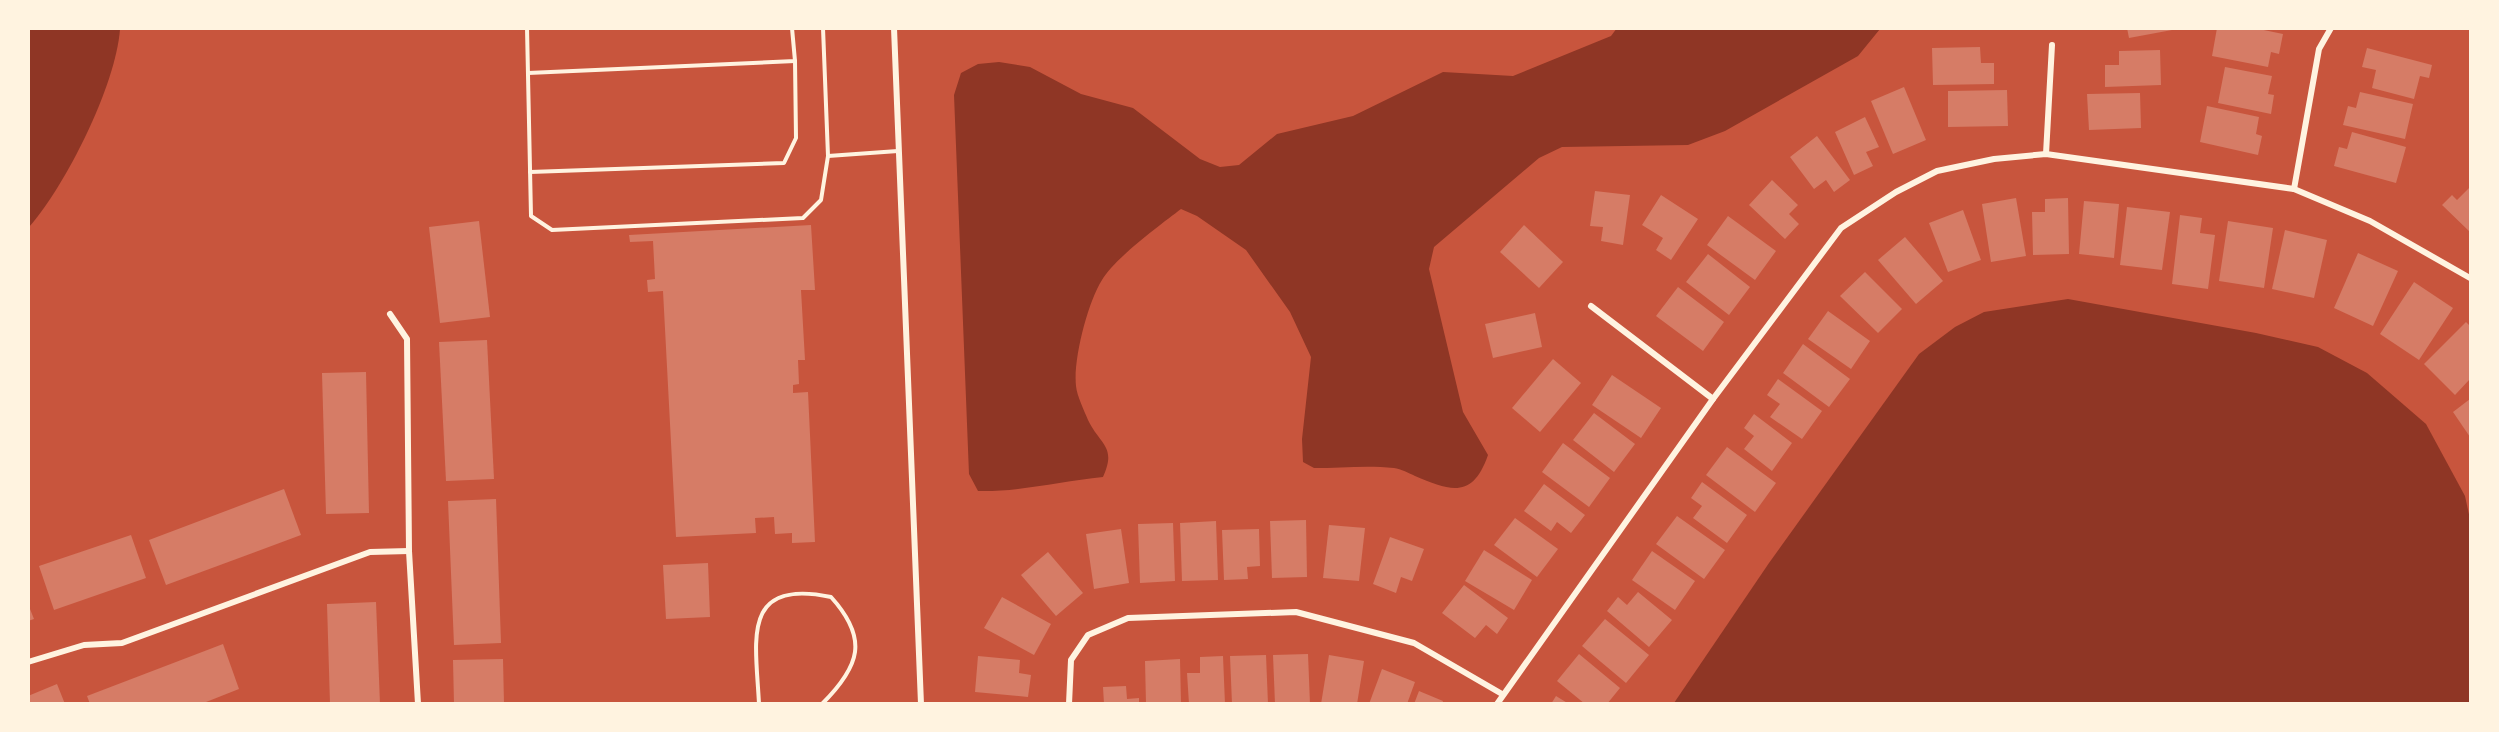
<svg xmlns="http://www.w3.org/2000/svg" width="2499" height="732" viewBox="0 0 2499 732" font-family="Montserrat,sans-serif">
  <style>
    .water { fill: #8f3625 }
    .building { fill: #d67c66 }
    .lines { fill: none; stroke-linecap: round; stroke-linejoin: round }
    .service { stroke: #fff3e0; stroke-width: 4 }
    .minor { stroke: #fff3e0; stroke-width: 6 }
  </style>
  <rect width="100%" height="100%" fill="#c8553d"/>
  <g class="water">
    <path d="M29,28L120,29C116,85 66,185 29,227Z"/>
    <path d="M1617,28L1880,29L1858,56L1725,131L1688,145L1562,147L1539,158L1434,247L1429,269L1463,412L1488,455C1473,498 1452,492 1415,476C1409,473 1401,469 1394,468C1368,465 1340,468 1314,468L1303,462L1302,439L1311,357L1290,312L1246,250L1197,216L1181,209C1160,225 1115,258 1102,280C1088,302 1073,359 1076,386C1077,396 1084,410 1088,420C1100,445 1117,446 1103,477C1061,481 1020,492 978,491L969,474L954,95L961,73L978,64L999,62L1030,67L1081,94L1133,108L1200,159L1220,167L1239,165L1277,134L1353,116L1443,72L1513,76L1611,36Z"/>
    <path d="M2068,299L2256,333L2318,347L2367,373L2426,424L2465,496L2470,519V703H1674L1769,563L1919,354L1955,327L1984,312Z"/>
  </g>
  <g class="building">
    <path d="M2127,28H2172V30L2129,38Z"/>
    <path d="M2217,28H2254L2283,34L2279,54L2271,52L2268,67L2212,56Z"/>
    <path d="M1980,47L1981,63H1994V84L1933,85L1932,48Z"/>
    <path d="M2367,48L2432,65L2429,78L2420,76L2414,99L2372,88L2376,70L2362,67Z"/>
    <path d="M2160,50L2161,85L2105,87V65H2119V51Z"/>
    <path d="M2225,67L2272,76L2268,94L2274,95L2271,114L2218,103Z"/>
    <path d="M1904,87L1926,140L1893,154L1871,101Z"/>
    <path d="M2007,90L2008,126L1948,127V91Z"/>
    <path d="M2360,92L2413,104L2405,139L2343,125L2348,106L2356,108Z"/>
    <path d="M2140,93L2141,128L2089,130L2087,94Z"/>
    <path d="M2207,106L2259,117L2256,134L2262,136L2258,155L2200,142Z"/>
    <path d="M1865,117L1879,147L1866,152L1873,166L1854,175L1835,132Z"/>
    <path d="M2352,132L2406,147L2396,183L2334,166L2339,147L2347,149Z"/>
    <path d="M1817,136L1850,180L1834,192L1826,180L1814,189L1790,157Z"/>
    <path d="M1772,180L1798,205L1789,214L1799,224L1785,239L1749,205Z"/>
    <path d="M2470,187V232L2442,205L2452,195L2457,200Z"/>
    <path d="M1595,191L1630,195L1623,245L1601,241L1603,227L1590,226Z"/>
    <path d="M1661,195L1698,219L1671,260L1656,250L1663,238L1642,225Z"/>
    <path d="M2016,198L2026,256L1991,262L1982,204Z"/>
    <path d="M2068,198L2069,254L2033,255L2032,212H2045V199Z"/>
    <path d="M2084,201L2119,204L2114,258L2079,254Z"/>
    <path d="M2127,207L2170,212L2162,270L2120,265Z"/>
    <path d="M1963,210L1981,260L1948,272L1929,223Z"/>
    <path d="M2180,215L2202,218L2200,233L2215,235L2208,289L2172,284Z"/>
    <path d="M1728,216L1776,251L1755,280L1707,245Z"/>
    <path d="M479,221L490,317L440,323L429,227Z"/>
    <path d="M2228,221L2273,228L2264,288L2219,281Z"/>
    <path d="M811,225L815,290H801L805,360H798L799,384L793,385V393L808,392L815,542L792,543V533L775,534L774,517L755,518L756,533L676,537L663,291L648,292L647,280L655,279L653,241L630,242L629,235Z"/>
    <path d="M1524,225L1563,262L1539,288L1500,252Z"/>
    <path d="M2285,230L2327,240L2314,298L2272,289Z"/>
    <path d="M1905,237L1943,281L1916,304L1878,260Z"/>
    <path d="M2358,253L2398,271L2373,326L2334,308Z"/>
    <path d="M1708,254L1750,287L1729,315L1686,282Z"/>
    <path d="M1865,272L1902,309L1878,333L1840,296Z"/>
    <path d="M2414,282L2453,308L2419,360L2380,334Z"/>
    <path d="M1678,287L1724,322L1703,351L1656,316Z"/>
    <path d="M1828,311L1870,341L1851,369L1808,339Z"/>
    <path d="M1535,313L1542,347L1493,358L1485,324Z"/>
    <path d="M2466,322L2470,326V379L2455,395L2424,364Z"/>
    <path d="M487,340L494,479L446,481L439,342Z"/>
    <path d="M1803,344L1850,379L1829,407L1783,373Z"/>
    <path d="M1553,359L1581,383L1540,432L1512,408Z"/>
    <path d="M366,372L369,513L326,514L322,373Z"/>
    <path d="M1612,375L1661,408L1641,438L1592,405Z"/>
    <path d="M1778,379L1822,411L1802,439L1770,417L1780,404L1767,395Z"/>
    <path d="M2470,399V437L2453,412Z"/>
    <path d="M1594,413L1635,444L1614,472L1573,440Z"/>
    <path d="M1754,414L1792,443L1772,471L1744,449L1754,436L1744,428Z"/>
    <path d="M1563,443L1610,478L1589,507L1542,472Z"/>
    <path d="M1727,447L1776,483L1755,512L1706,475Z"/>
    <path d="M1702,482L1747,515L1727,543L1693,518L1702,506L1691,498Z"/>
    <path d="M1544,484L1585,515L1571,533L1557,522L1551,531L1524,511Z"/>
    <path d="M284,489L301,535L166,585L149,540Z"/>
    <path d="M496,499L501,643L454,645L448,501Z"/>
    <path d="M1677,516L1725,550L1704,579L1656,544Z"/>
    <path d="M1515,518L1558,549L1537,577L1494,545Z"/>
    <path d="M1306,520L1307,577L1272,578L1270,521Z"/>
    <path d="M1216,521L1218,580L1182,581L1180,523Z"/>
    <path d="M1173,523L1175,581L1140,583L1138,524Z"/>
    <path d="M1329,525L1365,528L1359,581L1323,578Z"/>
    <path d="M1121,529L1129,583L1094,589L1086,534Z"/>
    <path d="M1259,529L1260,566L1247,567L1248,579L1224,580L1222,530Z"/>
    <path d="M131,535L146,578L54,610L39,566Z"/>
    <path d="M1390,537L1424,549L1412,581L1401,577L1396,593L1373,584Z"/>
    <path d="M1484,550L1532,580L1514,610L1465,581Z"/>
    <path d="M1652,551L1695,581L1675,610L1632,580Z"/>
    <path d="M1048,552L1083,593L1056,616L1021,575Z"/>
    <path d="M708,563L710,617L666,619L663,565Z"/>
    <path d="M1464,585L1508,618L1497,634L1486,625L1475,638L1442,613Z"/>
    <path d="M1638,592L1672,620L1649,647L1607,611L1618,597L1627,605Z"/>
    <path d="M1002,597L1051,624L1034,655L984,628Z"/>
    <path d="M376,602L380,704H330L327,604Z"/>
    <path d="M28,604L34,619L28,621Z"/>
    <path d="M1605,619L1649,655L1626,683L1582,646Z"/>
    <path d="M223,644L239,689L201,704H90L87,696Z"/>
    <path d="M1308,654L1310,704H1275L1273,655Z"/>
    <path d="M1579,654L1620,688L1607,704H1585L1557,681Z"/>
    <path d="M1266,655L1268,704H1232L1230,656Z"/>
    <path d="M1329,655L1364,661L1357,704H1321Z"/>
    <path d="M978,656L1020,660L1019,673L1031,675L1028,697L975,692Z"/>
    <path d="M1223,656L1225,704H1189L1187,673H1200V657Z"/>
    <path d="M503,659L504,704H454L453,660Z"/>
    <path d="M1180,659L1181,704H1146L1145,661Z"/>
    <path d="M1382,669L1415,682L1407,704H1369Z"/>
    <path d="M57,684L65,704H28V696Z"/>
    <path d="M1126,686L1127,699L1139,698V704H1104L1103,687Z"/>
    <path d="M1419,691L1443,701L1442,704H1414Z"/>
    <path d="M1556,696L1569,704H1551Z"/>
  </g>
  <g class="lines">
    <g class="service">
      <path d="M527,28L531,216L552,230L803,218L821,200L828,156L823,28"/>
      <path d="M528,73L795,61L792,28"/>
      <path d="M828,156L898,151"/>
      <path d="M530,172L784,163L796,138L795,61"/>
      <path d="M759,704C756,641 740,578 831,597C869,639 860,666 822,704"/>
    </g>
    <g class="minor">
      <path d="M894,28L921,704"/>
      <path d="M2046,154L2052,45"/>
      <path d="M2294,189L2319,49L2331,28"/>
      <path d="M1591,306L1713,399"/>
      <path d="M390,314L407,339L409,551L418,704"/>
      <path d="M28,662L84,645L122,643L370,552L409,551"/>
      <path d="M1069,704L1071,660L1088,635L1128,618L1296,612L1414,643L1502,694"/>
      <path d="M1497,704L1713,399L1841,228L1896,192L1937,171L1994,159L2046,154L2294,189L2370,221L2470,278"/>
    </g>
  </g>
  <rect width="2499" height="732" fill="none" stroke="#fff3e0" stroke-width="60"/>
</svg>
